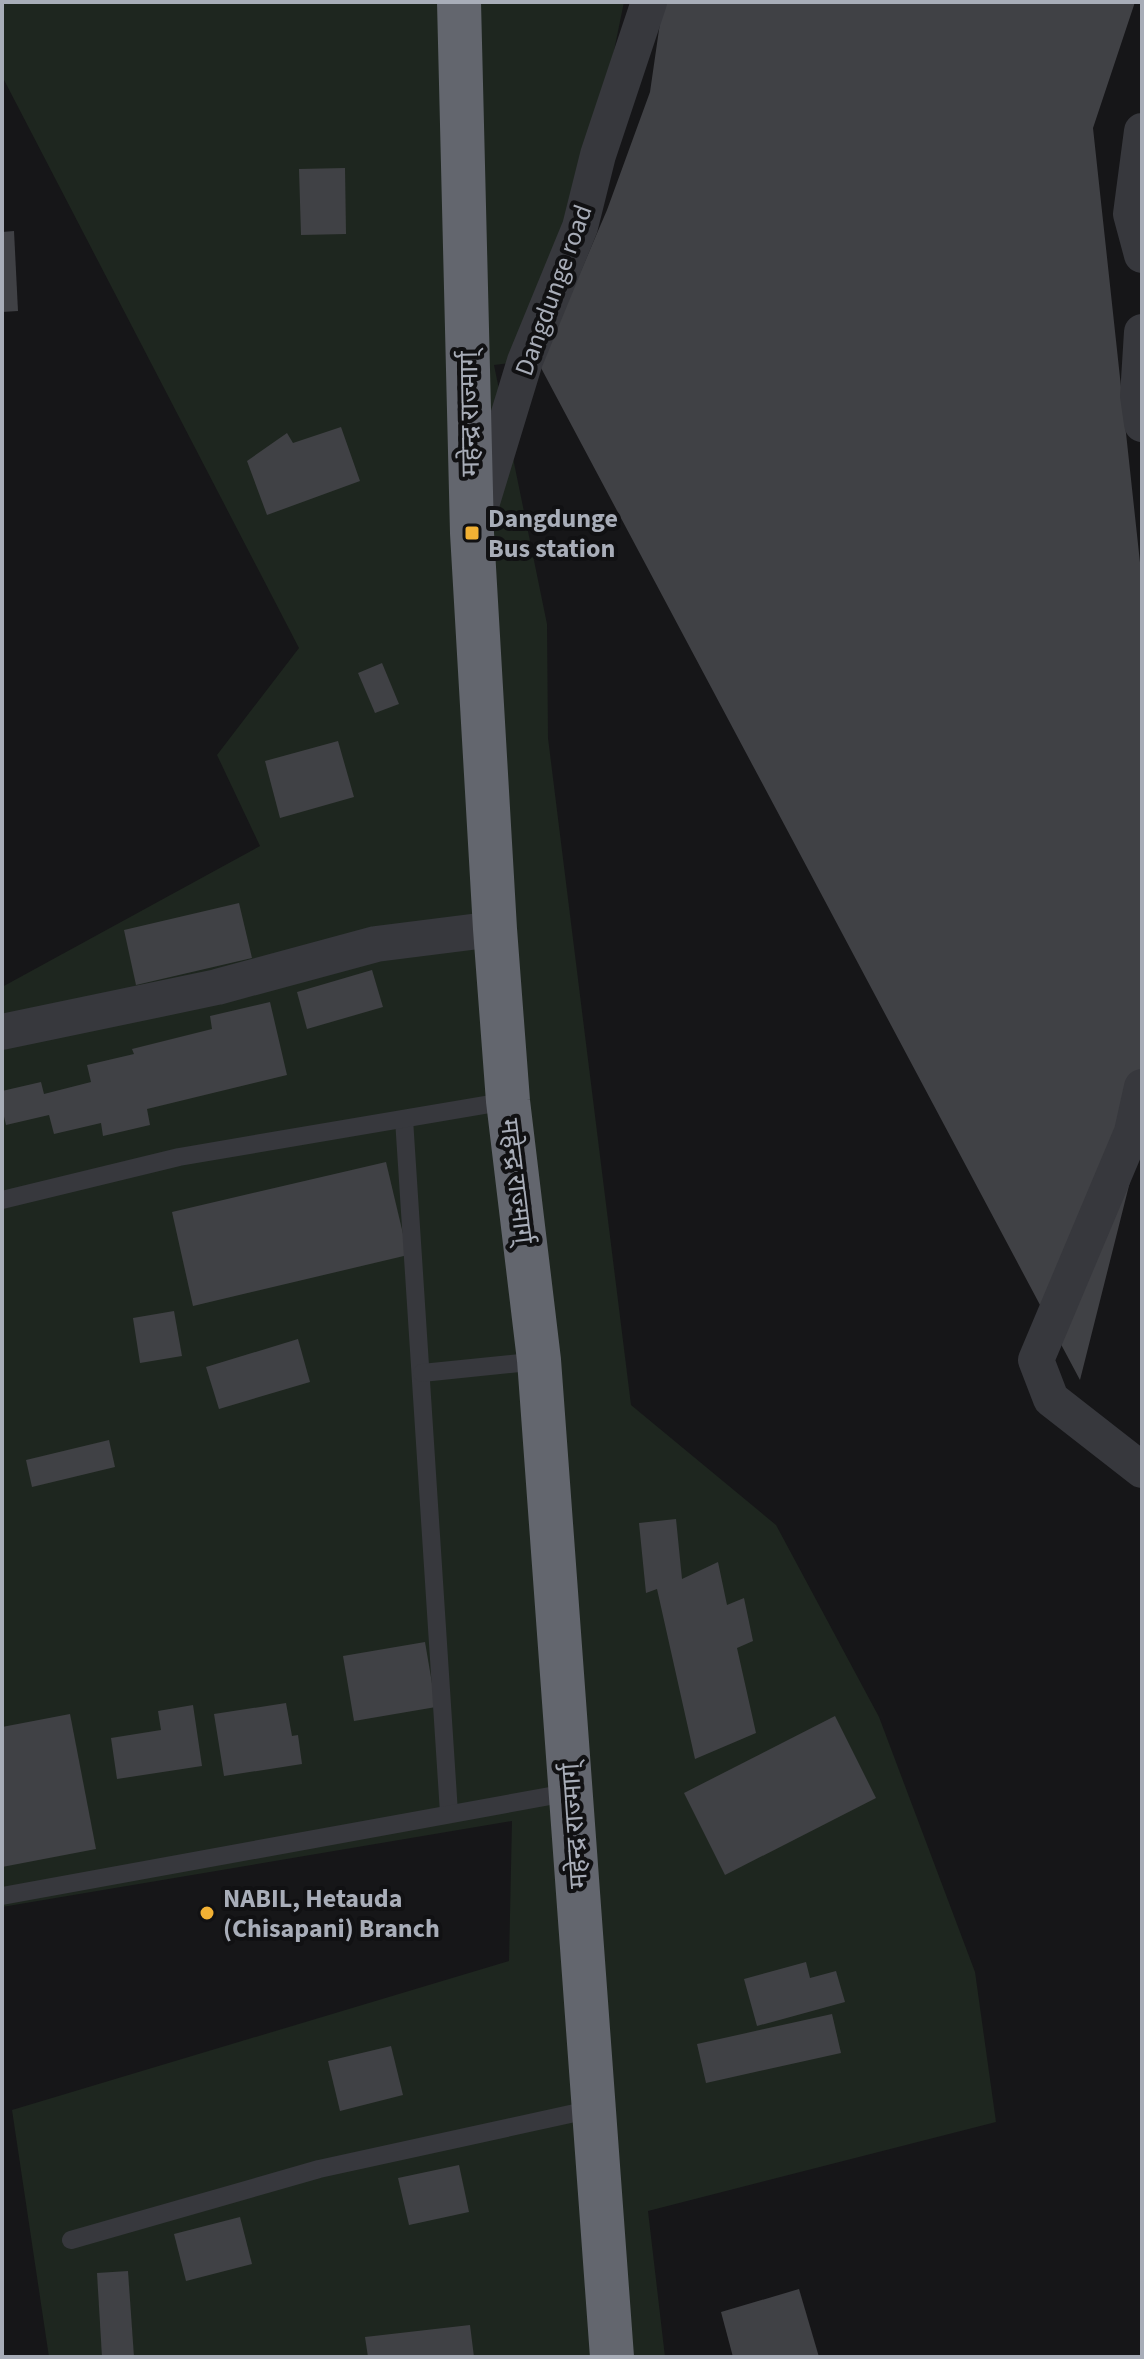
<svg xmlns="http://www.w3.org/2000/svg" width="1144" height="2359" viewBox="0 0 1144 2359" font-family="'Source Sans 3','Noto Sans Devanagari',sans-serif">
  <style>
    .green { fill: #1e261f }
    .building { fill: #404145 }
    .lines { fill: none; stroke-linecap: round; stroke-linejoin: round }
    .lane { stroke: #37383d; stroke-width: 18 }
    .street { stroke: #37383d; stroke-width: 36 }
    .highway { stroke: #63666e; stroke-width: 44 }
    .poi-dot { fill: #f2b134; stroke: #111113; stroke-width: 3 }
    .labels { text-anchor: middle; stroke-width: 8; stroke-linejoin: round; paint-order: stroke }
    .street-label { font-size: 26px; fill: #a8adb8; stroke: #111113 }
    .poi-label { font-size: 26px; font-weight: bold; fill: #a8adb8; stroke: #111113; text-anchor: start }
  </style>
  <rect width="100%" height="100%" fill="#161618"/>
  <path class="green" d="M2,2H624L584,197L525,361L494,365L547,624L548,738L631,1405L776,1525L879,1717L975,1972L996,2122L648,2211L665,2357H49L12,2110L509,1961L512,1821L2,1907V987L260,846L217,755L299,648L2,76Z"/>
  <g class="building">
    <path d="M663,2H1135L1093,128L1142,581V1134L1080,1380L540,366L607,210L650,92Z"/>
    <path d="M345,168L346,234L301,235L299,169Z"/>
    <path d="M14,231L18,311L2,312V232Z"/>
    <path d="M341,427L360,481L267,515L247,461L287,433L293,443Z"/>
    <path d="M382,663L399,704L375,713L358,673Z"/>
    <path d="M338,741L354,797L280,818L265,761Z"/>
    <path d="M239,903L252,958L136,985L124,930Z"/>
    <path d="M372,970L383,1007L307,1029L297,992Z"/>
    <path d="M270,1002L287,1075L147,1109L150,1125L103,1136L101,1123L54,1134L49,1115L6,1125L2,1108V1091L41,1082L44,1094L91,1082L87,1065L134,1054L132,1049L212,1029L210,1016Z"/>
    <path d="M386,1162L408,1255L193,1306L172,1212Z"/>
    <path d="M174,1311L182,1356L140,1363L133,1318Z"/>
    <path d="M298,1339L310,1382L219,1409L206,1367Z"/>
    <path d="M109,1440L115,1467L32,1487L26,1460Z"/>
    <path d="M676,1519L682,1579L718,1562L727,1605L744,1598L753,1641L737,1648L756,1733L695,1759L657,1589L646,1593L639,1523Z"/>
    <path d="M425,1642L436,1707L354,1721L343,1656Z"/>
    <path d="M286,1703L292,1736L298,1735L302,1764L224,1776L214,1714Z"/>
    <path d="M193,1705L202,1766L117,1779L111,1738L161,1730L158,1711Z"/>
    <path d="M70,1714L96,1849L2,1867V1727Z"/>
    <path d="M835,1716L876,1798L725,1875L684,1793Z"/>
    <path d="M806,1962L810,1978L836,1971L845,2002L757,2026L744,1979Z"/>
    <path d="M832,2014L841,2053L706,2083L697,2044Z"/>
    <path d="M391,2046L403,2095L340,2111L328,2061Z"/>
    <path d="M459,2165L469,2212L409,2225L398,2178Z"/>
    <path d="M240,2217L252,2264L186,2281L174,2234Z"/>
    <path d="M128,2271L134,2357H102L97,2273Z"/>
    <path d="M799,2289L819,2357H733L721,2312Z"/>
    <path d="M470,2325L474,2357H368L365,2337Z"/>
  </g>
  <g class="lines">
    <g class="lane">
      <path d="M404,1119L449,1813"/>
      <path d="M2,1200L179,1157L508,1101"/>
      <path d="M422,1373L539,1361"/>
      <path d="M2,1896L572,1792"/>
      <path d="M71,2240L319,2169L593,2109"/>
    </g>
    <g class="street">
      <path d="M1142,131L1131,214L1142,255"/>
      <path d="M1142,332L1138,396L1142,424"/>
      <path d="M479,512L525,361L580,227L598,155L649,2"/>
      <path d="M2,1032L217,987L376,944L495,929"/>
      <path d="M1142,1087L1132,1132L1036,1360L1051,1399L1142,1470"/>
    </g>
    <path class="highway" d="M459,2L472,533L495,929L508,1101L539,1360L612,2357"/>
  </g>
  <g class="poi-dot">
    <rect x="464" y="525" width="16" height="16" rx="4"/>
    <circle cx="207" cy="1913" r="8"/>
  </g>
  <g class="labels">
    <g class="street-label">
      <text transform="translate(553 290) rotate(-70)" y="9">Dangdunge road</text>
      <text transform="translate(469 414) rotate(-91)" y="9">महेन्द्र राज्मार्ग्</text>
      <text transform="translate(517 1181) rotate(83)" y="9">महेन्द्र राज्मार्ग्</text>
      <text transform="translate(574 1826) rotate(-94)" y="9">महेन्द्र राज्मार्ग्</text>
    </g>
    <g class="poi-label">
      <text x="488" y="527">Dangdunge<tspan x="488" dy="30">Bus station</tspan></text>
      <text x="223" y="1907">NABIL, Hetauda<tspan x="223" dy="30">(Chisapani) Branch</tspan></text>
    </g>
  </g>
  <rect width="1144" height="2359" fill="none" stroke="#a8adb8" stroke-width="8"/>
</svg>
